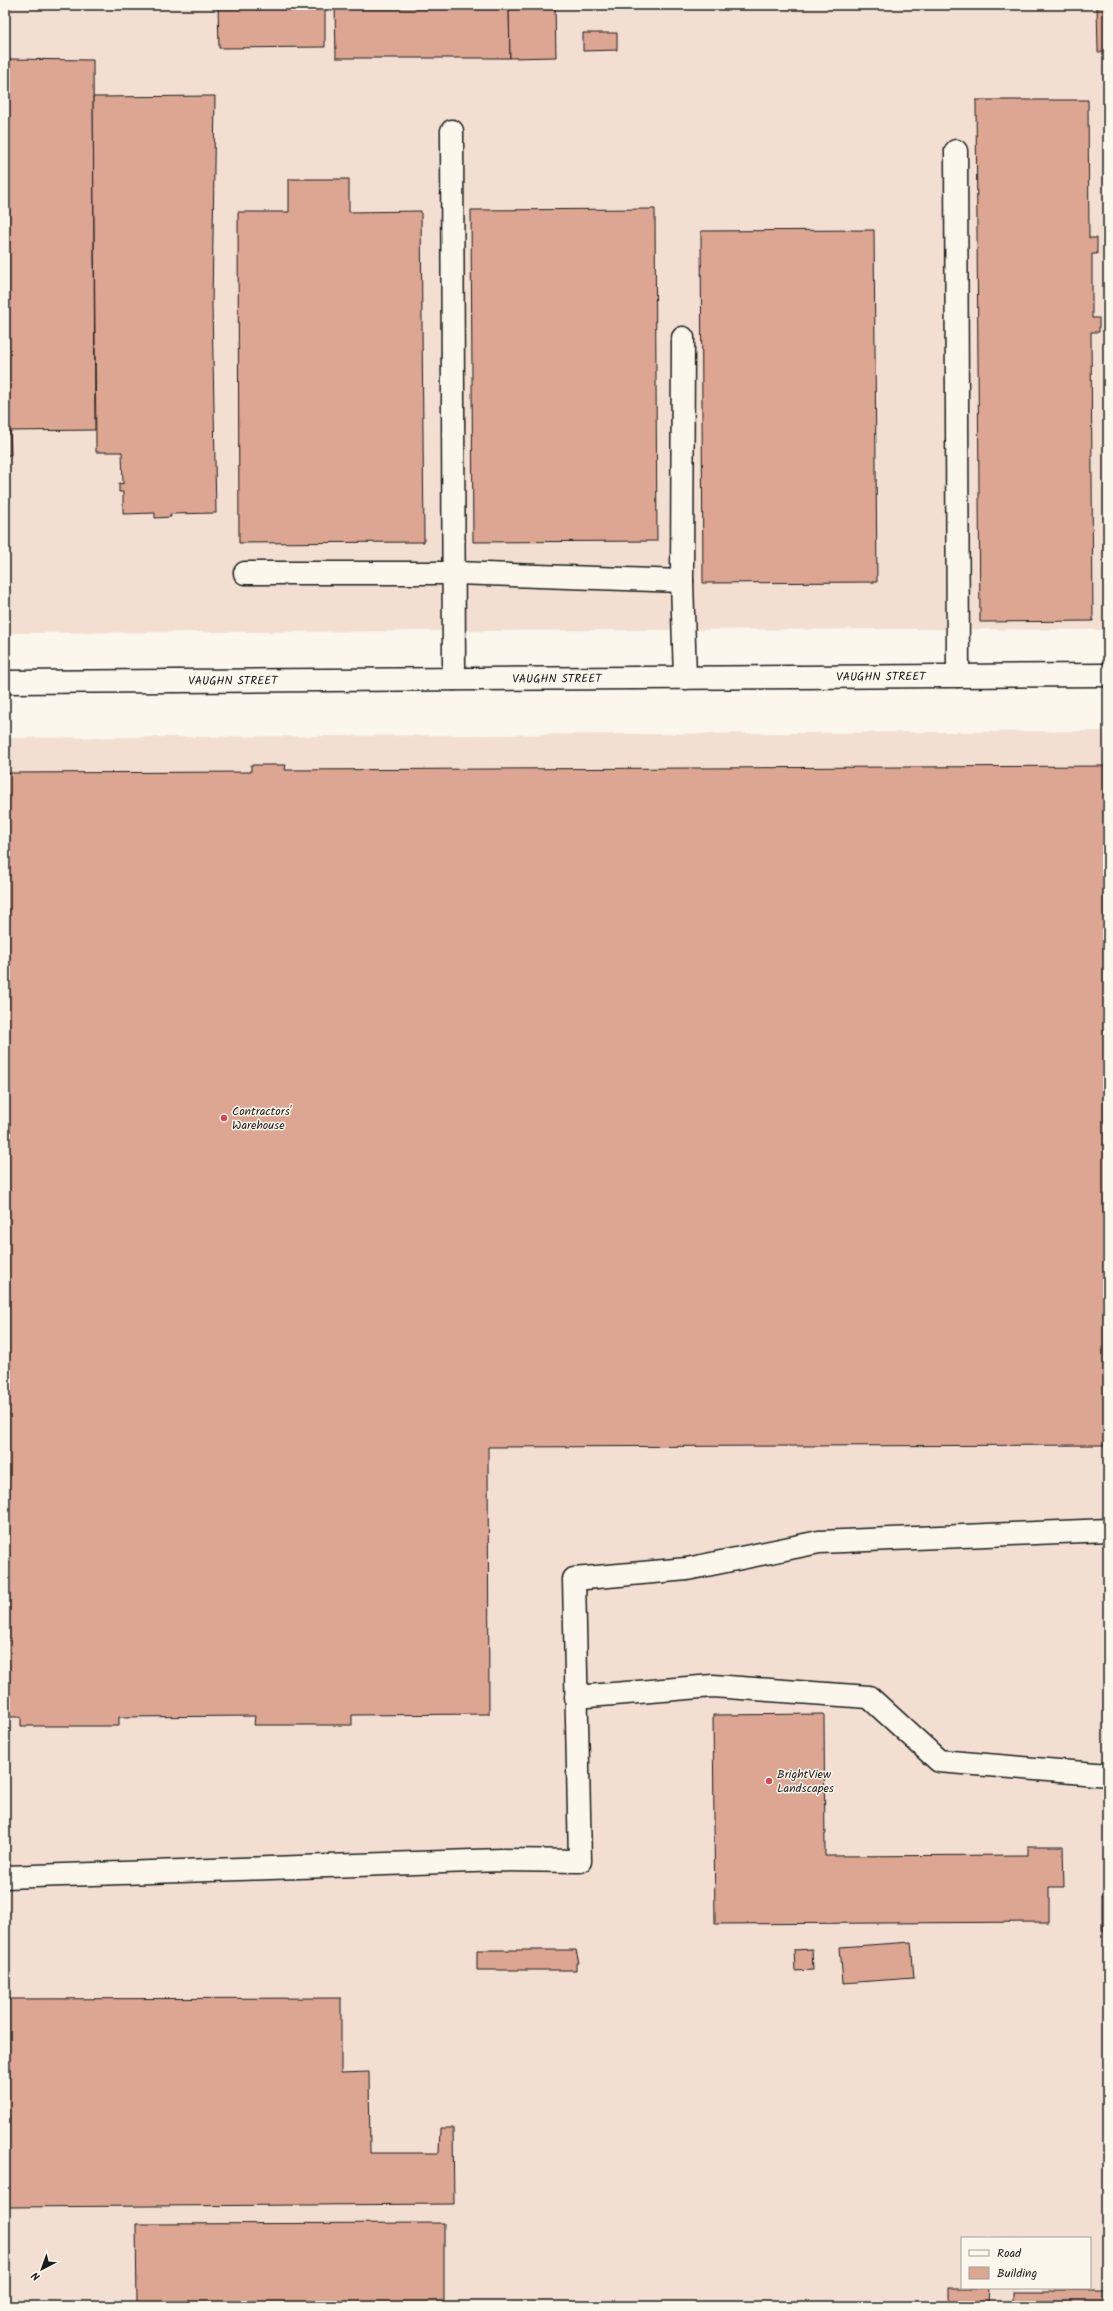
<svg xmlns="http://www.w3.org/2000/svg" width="1113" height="2311" viewBox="0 0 1113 2311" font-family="Kalam,sans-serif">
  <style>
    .built { fill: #f2dfd1; fill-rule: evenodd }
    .building { fill: #dca693; stroke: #1c1c1c }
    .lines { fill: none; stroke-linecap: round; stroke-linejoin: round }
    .minor-casing { stroke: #1c1c1c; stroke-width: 25 }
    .minor { stroke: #fbf7ec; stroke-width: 22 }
    .poi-dot { fill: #d1495b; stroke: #fbf7ec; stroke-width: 1.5 }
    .labels { text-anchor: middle; stroke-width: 3; stroke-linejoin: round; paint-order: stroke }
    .street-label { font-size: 12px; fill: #1c1c1c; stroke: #fbf7ec }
    .poi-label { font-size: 12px; fill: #1c1c1c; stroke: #fbf7ec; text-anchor: start }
  </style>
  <rect width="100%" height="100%" fill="#fbf7ec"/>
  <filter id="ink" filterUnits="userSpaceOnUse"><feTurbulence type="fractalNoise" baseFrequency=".025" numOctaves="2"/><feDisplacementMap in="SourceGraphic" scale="8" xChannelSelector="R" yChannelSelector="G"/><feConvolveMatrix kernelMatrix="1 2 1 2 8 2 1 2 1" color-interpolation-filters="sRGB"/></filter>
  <g filter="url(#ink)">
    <g class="built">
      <path d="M5,5H1108V630L901,629L5,633Z"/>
      <path d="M1108,731V2306H5V738ZM962,2238H1090V2288H962Z"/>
    </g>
    <g class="building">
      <path d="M218,5H325V47L219,48Z"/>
      <path d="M335,5H509L510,58H336Z"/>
      <path d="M509,5H555L556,57L510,58Z"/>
      <path d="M1097,5H1108V52H1098Z"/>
      <rect x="5" y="32" width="1" height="27"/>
      <path d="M583,33H617V50L583,51Z"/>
      <path d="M5,59L93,60L95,430L10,431L11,455H5Z"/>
      <path d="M215,96L212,306L216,513L170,514L171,517L155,518V513L123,514V492H119V483L123,484L122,452H96L93,97Z"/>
      <path d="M976,100H1088L1089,238H1097V254H1092V318H1099V332H1091L1093,621L980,622Z"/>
      <path d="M289,179H349V212L421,211L424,542L239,543L238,212H289Z"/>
      <path d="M655,209L657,541L473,542L471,210Z"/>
      <path d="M874,230L877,582L703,583L701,231Z"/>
      <path d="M251,765H286L285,770L1108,766V1445L488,1447L489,1714L352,1715V1725H254L255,1716L119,1717V1726H21V1717H5V773L251,772Z"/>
      <path d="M824,1714L825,1856L1028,1855V1846H1063L1064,1887H1049V1922L715,1924L713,1715Z"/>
      <rect x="1102" y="1896" width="6" height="34"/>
      <path d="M911,1942L914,1978L843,1983L840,1947Z"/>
      <path d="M812,1949L813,1970L795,1971L794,1950Z"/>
      <path d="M477,1950H576L579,1963H576V1970H477Z"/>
      <path d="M341,1998V2073L369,2072L370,2153H439L440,2128H453L454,2204L5,2207V1999Z"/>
      <path d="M444,2223V2306H137L136,2224Z"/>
      <path d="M950,2288H989L988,2305H950Z"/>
      <rect x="1013" y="2291" width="95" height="15"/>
    </g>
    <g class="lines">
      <defs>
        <g id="minor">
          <path d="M452,131L454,679"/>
          <path d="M956,151L958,676"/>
          <path d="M245,573H455L682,581L683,338"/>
          <path d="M682,581L685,678"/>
          <path id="s1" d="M5,682L1108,675"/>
          <path d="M576,1697L713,1686L869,1697L939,1761L1108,1775"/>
          <path d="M5,1877L501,1860L580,1861L574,1579L687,1569L819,1542L1108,1530"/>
        </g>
      </defs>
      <use href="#minor" class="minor-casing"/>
      <use href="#minor" class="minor"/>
    </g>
  </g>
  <g class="poi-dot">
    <circle cx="224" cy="1118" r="4"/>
    <circle cx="769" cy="1781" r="4"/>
  </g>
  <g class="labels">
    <g class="street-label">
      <text dy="4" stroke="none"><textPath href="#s1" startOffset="876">VAUGHN STREET</textPath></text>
      <text dy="4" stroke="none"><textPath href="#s1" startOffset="552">VAUGHN STREET</textPath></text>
      <text dy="4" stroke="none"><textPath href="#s1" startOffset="228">VAUGHN STREET</textPath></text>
    </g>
    <g class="poi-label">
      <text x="232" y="1115">Contractors'<tspan x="232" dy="14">Warehouse</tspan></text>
      <text x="777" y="1778">BrightView<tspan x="777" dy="14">Landscapes</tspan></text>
    </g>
  </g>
  <rect width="1113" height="2311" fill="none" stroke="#fbf7ec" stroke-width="20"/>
  <rect x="10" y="10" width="1093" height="2291" fill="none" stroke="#1c1c1c" stroke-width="1.5" filter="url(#ink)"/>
  <rect x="961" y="2237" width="130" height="52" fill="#fbf7ec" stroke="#a29f99"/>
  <rect x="969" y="2250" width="20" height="6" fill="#fbf7ec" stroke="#a29f99"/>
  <text x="997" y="2257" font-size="12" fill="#1c1c1c">Road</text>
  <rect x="969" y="2267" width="20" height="12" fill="#dca693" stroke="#a29f99"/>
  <text x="997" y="2277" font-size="12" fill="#1c1c1c">Building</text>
  <g transform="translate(42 2269) rotate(221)" stroke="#fbf7ec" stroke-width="3" paint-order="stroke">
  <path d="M0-3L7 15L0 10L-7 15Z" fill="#1c1c1c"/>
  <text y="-6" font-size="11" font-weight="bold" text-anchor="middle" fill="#1c1c1c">N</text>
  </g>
</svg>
